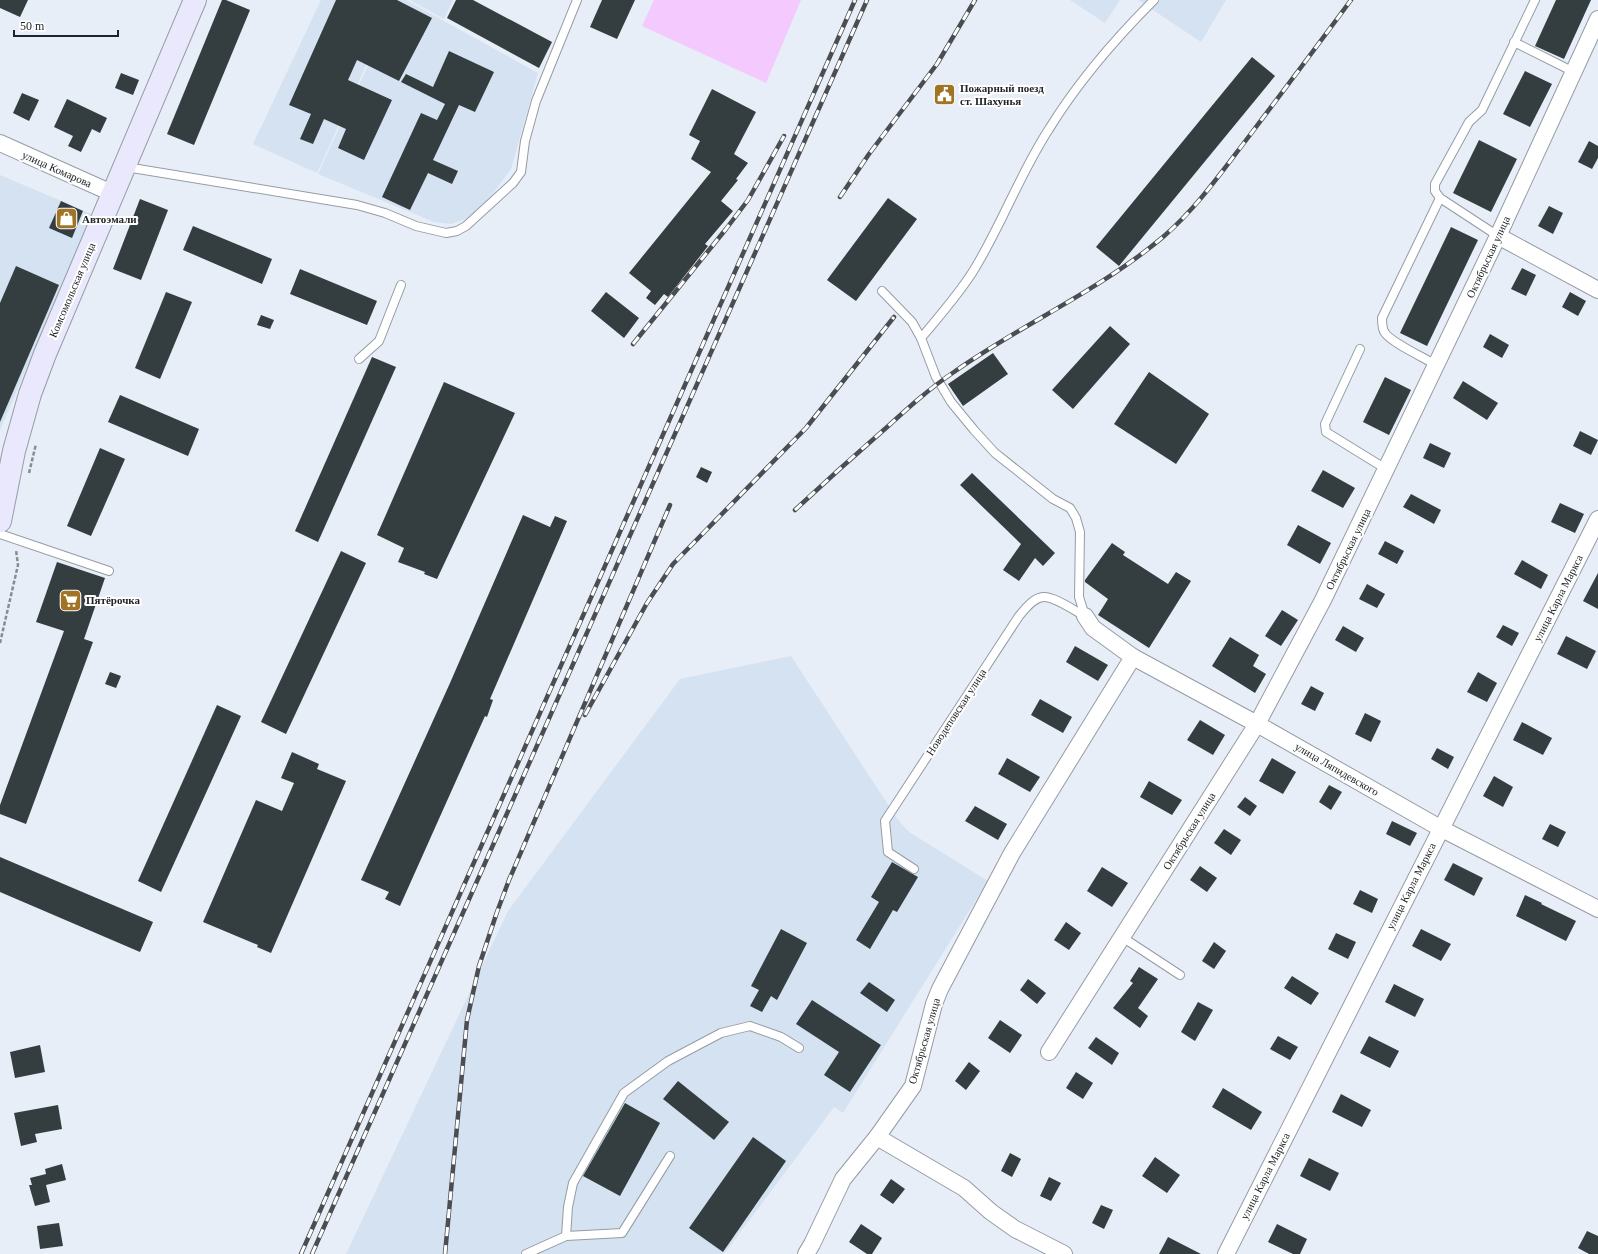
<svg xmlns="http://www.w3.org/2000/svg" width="1598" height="1254" viewBox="0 0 1598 1254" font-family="'Times New Roman',serif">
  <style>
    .built { fill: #d5e2f1 }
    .green { fill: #f4c9fd }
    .building { fill: #343e41 }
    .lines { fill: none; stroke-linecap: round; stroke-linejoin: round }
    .lane-casing { stroke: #959ca4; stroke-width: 10 }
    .street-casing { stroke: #959ca4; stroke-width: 18 }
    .secondary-casing { stroke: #959ca4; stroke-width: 24 }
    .path { stroke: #878c92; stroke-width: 2.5; stroke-dasharray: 4 2; stroke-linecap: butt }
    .lane { stroke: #fff; stroke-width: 8 }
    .street { stroke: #fff; stroke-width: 16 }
    .secondary { stroke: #e9e8fd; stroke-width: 22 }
    .rail-casing { stroke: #4a4e52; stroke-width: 4.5 }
    .rail { stroke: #fff; stroke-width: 3; stroke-dasharray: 9; stroke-linecap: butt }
    .labels { text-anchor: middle; stroke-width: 4; stroke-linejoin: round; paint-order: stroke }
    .poi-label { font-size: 11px; font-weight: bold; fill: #212427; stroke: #fff; text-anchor: start }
    .street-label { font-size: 11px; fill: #212427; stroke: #fff }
  </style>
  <rect width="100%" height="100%" fill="#e7eef7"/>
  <g class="built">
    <path d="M321,0H396L317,173L253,144Z"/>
    <path d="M398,0H406L538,73L511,169L486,203L466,219L451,224L434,222L318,174Z"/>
    <path d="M410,0H453L444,19Z"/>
    <path d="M1070,0H1120L1105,23Z"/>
    <path d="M1138,0H1226L1201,42Z"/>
    <path d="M0,175L92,214L0,430Z"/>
    <path d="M791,656L898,820L909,832L988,881L843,1113L834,1107L724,1254H346L508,911L680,679Z"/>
  </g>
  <path class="green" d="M654,0H801L766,83L642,26Z"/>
  <g class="building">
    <path d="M0,0H28L20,17L0,8Z"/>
    <path d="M222,0H226L250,10L194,145L167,134Z"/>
    <path d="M336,0H397L432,18L399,81L357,60L348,80L392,100L364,160L338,148L346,129L324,119L313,144L300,139L311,114L289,105Z"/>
    <path d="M456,0H473L552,42L539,68L447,18Z"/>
    <path d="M602,0H635L617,39L590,27Z"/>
    <path d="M1556,0H1591L1564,59L1535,46Z"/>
    <path d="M449,51L494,72L475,112L459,105L433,160L458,171L452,184L428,173L410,210L382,197L421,113L437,120L445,104L401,82L406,74L433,87Z"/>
    <path d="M1252,57L1275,76L1119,266L1096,247Z"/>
    <path d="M1525,71L1552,84L1530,127L1503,114Z"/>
    <path d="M121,73L139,80L133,95L115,88Z"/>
    <path d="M712,89L756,112L734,154L748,163L736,179L738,180L721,201L733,211L705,244L708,246L668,297L664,294L655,305L646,298L651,291L629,273L711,172L691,159L700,141L689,135Z"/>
    <path d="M22,93L39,100L29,121L13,113Z"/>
    <path d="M67,99L107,118L100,133L92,129L81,152L68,146L73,136L54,127Z"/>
    <path d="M1479,140L1517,159L1491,212L1453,193Z"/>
    <path d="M1589,141L1598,146V158L1592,169L1578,162Z"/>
    <path d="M888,198L917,219L856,301L827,280Z"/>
    <path d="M140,199L168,210L141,280L113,269Z"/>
    <path d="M61,201L83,211L72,238L49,228Z"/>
    <path d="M1549,206L1563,213L1553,234L1538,226Z"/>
    <path d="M193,226L272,259L262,284L183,250Z"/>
    <path d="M1451,227L1478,240L1427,346L1400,333Z"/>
    <path d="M16,266L59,285L0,422V303Z"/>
    <path d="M1522,268L1536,275L1526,296L1511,289Z"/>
    <path d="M300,269L377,301L367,325L290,294Z"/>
    <path d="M166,292L192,302L160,379L135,368Z"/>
    <path d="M606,292L639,318L624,338L591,311Z"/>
    <path d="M1570,292L1586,301L1578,316L1562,307Z"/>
    <path d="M261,315L274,320L270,329L257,325Z"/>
    <path d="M1110,326L1130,344L1073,409L1052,390Z"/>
    <path d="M1490,334L1509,345L1502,358L1483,347Z"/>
    <path d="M993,353L1008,374L963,406L948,384Z"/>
    <path d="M372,357L396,367L318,542L295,531Z"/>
    <path d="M1149,372L1209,414L1176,464L1114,424Z"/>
    <path d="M1385,377L1411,390L1389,435L1363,422Z"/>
    <path d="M1463,381L1498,403L1487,420L1453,398Z"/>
    <path d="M444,382L515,413L437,579L424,574L425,572L398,562L404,548L377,535Z"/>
    <path d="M120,395L199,429L188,456L108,422Z"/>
    <path d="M1580,431L1598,440L1591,455L1573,446Z"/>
    <path d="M1430,443L1451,453L1444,468L1423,458Z"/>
    <path d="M100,448L125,459L91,536L67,526Z"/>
    <path d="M701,467L712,472L707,483L696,477Z"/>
    <path d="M1323,470L1355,488L1343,508L1311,491Z"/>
    <path d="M972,473L1055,553L1043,566L1035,558L1019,581L1003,570L1021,544L960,485Z"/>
    <path d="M1411,494L1441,510L1434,524L1403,507Z"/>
    <path d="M1560,503L1584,514L1575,533L1551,522Z"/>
    <path d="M523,515L550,527L555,516L567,521L490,699L493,700L487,717L485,716L400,906L385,899L389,892L361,880L450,683Z"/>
    <path d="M1298,525L1331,543L1320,564L1287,545Z"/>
    <path d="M1385,541L1404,551L1397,564L1378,554Z"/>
    <path d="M1112,543L1125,552L1123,555L1168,584L1176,572L1191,581L1149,648L1098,615L1108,599L1085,582V580Z"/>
    <path d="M341,551L366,563L286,734L261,722Z"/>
    <path d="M1522,560L1548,575L1541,589L1514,574Z"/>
    <path d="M57,562L105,578L84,639L93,642L26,824L0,814V805L64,631L36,622Z"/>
    <path d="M1598,573V609L1583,601Z"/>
    <path d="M1367,584L1385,594L1377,608L1359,599Z"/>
    <path d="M1282,610L1298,620L1281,646L1265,636Z"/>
    <path d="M1503,625L1519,633L1512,646L1496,637Z"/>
    <path d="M1343,626L1364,638L1356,652L1335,640Z"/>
    <path d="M1566,636L1596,651L1587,669L1557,654Z"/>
    <path d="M1230,637L1259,655L1253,666L1266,674L1255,693L1212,666Z"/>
    <path d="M1075,646L1108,665L1098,681L1066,662Z"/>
    <path d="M110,672L121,676L116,688L105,684Z"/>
    <path d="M1478,672L1497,683L1487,702L1467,692Z"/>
    <path d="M1311,686L1324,693L1315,711L1301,704Z"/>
    <path d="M1040,699L1072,717L1063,733L1031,715Z"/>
    <path d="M217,705L241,716L161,892L138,881Z"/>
    <path d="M1365,713L1381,721L1371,742L1355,734Z"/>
    <path d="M1200,720L1225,735L1213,755L1187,740Z"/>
    <path d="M1522,722L1552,738L1543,755L1513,740Z"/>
    <path d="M1437,748L1454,757L1448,769L1431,759Z"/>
    <path d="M292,752L319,764L317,769L346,781L271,953L257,947L258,945L203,922L256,800L282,811L294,783L281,778Z"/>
    <path d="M1007,758L1040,777L1030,792L998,774Z"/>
    <path d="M1272,758L1296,772L1283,794L1259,781Z"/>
    <path d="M1494,776L1513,787L1503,807L1483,796Z"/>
    <path d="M1149,781L1182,800L1172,815L1140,797Z"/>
    <path d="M1329,785L1342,792L1331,810L1319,802Z"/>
    <path d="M1245,797L1257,806L1250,816L1237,807Z"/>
    <path d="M975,806L1007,824L998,840L965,821Z"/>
    <path d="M1392,821L1417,833L1410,846L1386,834Z"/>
    <path d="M1550,824L1566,832L1558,847L1542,839Z"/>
    <path d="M1224,829L1241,840L1231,855L1214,843Z"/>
    <path d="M0,857L153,922L140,952L0,892Z"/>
    <path d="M892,862L918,877L897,912L893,910L870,949L856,940L879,902L871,897Z"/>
    <path d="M1453,863L1483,878L1474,896L1444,880Z"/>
    <path d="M1200,866L1217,878L1207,892L1190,880Z"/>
    <path d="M1102,867L1128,883L1112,907L1087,891Z"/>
    <path d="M1360,890L1378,899L1372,913L1353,904Z"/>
    <path d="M1525,895L1542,903L1541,904L1576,921L1566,941L1516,916Z"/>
    <path d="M1066,922L1081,933L1069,950L1054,940Z"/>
    <path d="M781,929L807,943L777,1000L771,996L762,1012L750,1006L759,990L751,986Z"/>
    <path d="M1421,929L1451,944L1441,961L1412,946Z"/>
    <path d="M1336,933L1356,942L1348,959L1328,949Z"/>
    <path d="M1214,942L1226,951L1214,969L1202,961Z"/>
    <path d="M1139,967L1158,979L1138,1008L1148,1016L1140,1028L1113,1008L1133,983L1130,981Z"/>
    <path d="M1292,976L1319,993L1311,1005L1284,988Z"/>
    <path d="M1028,979L1046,993L1037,1004L1020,990Z"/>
    <path d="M869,982L895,1000L887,1012L860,993Z"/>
    <path d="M1394,984L1424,999L1415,1017L1385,1002Z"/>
    <path d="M812,1000L881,1045L850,1092L824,1075L839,1052L796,1024Z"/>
    <path d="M1198,1002L1213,1010L1195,1041L1181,1032Z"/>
    <path d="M1000,1020L1022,1035L1010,1053L988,1038Z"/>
    <path d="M1278,1036L1298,1047L1290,1060L1270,1049Z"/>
    <path d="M1369,1036L1399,1051L1390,1068L1360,1053Z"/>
    <path d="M1096,1037L1119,1053L1112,1065L1088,1048Z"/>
    <path d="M40,1045L45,1072L15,1078L10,1052Z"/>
    <path d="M969,1062L980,1071L966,1090L955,1081Z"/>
    <path d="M1076,1072L1093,1083L1083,1099L1066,1088Z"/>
    <path d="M678,1081L729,1122L714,1140L663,1099Z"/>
    <path d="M1223,1088L1262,1112L1251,1130L1212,1107Z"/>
    <path d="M1341,1094L1371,1110L1362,1127L1332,1112Z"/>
    <path d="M625,1103L660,1123L620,1196L583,1176Z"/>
    <path d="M58,1105L62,1129L35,1134L37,1142L21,1146L14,1113Z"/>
    <path d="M753,1137L786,1161L723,1252L689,1228Z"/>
    <path d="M1010,1153L1021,1159L1012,1177L1001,1171Z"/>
    <path d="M1155,1157L1180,1175L1167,1193L1142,1176Z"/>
    <path d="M1309,1158L1339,1173L1330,1191L1300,1176Z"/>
    <path d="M62,1164L66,1180L46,1185L50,1202L35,1206L29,1185H32L30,1178L46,1174L45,1169Z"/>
    <path d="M1049,1177L1061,1183L1051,1201L1040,1196Z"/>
    <path d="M891,1179L905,1189L893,1204L880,1195Z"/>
    <path d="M1101,1205L1113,1210L1104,1229L1092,1223Z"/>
    <path d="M59,1223L63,1246L40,1249L37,1226Z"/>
    <path d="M861,1224L882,1238L872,1254H867L849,1242Z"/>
    <path d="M1277,1224L1307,1239L1300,1254H1293L1268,1242Z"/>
    <path d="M1587,1231L1598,1236V1254H1589L1578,1248Z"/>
    <path d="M1168,1237L1201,1254H1159Z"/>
  </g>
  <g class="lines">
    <defs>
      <g id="lane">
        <path d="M1514,42L1574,72"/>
        <path d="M126,167L357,205L385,213L416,226L446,233L457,231L466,226L513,183L521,172L525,141L536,101L577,0"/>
        <path d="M1498,236L1440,198L1435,191V184L1469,122L1482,110L1535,0"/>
        <path d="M882,291L912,322L921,338"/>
        <path d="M1360,349L1325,424L1326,432L1386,469"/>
        <path d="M359,359L379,341L401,285"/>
        <path d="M1436,365C1425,358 1392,343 1385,333C1382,329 1382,323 1382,318L1440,198"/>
        <path d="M0,534L109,571"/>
        <path d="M1085,616L1079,597L1080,532L1076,518L1070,508L1053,499L995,453L974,430L951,402L936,377L921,338C939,317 957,296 972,273C1001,227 1019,175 1049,129C1078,82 1115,39 1154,0"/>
        <path d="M914,869L888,852L885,821L1019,616C1025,609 1033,598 1043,597C1054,596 1075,611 1085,616"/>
        <path d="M1122,937L1180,975"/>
        <path d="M566,1236L568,1207L573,1183L624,1093L668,1061L721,1033L750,1026L781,1037L799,1048"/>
        <path d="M526,1254L566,1236L622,1233L670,1156"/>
      </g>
      <g id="street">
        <path d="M0,143L114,194"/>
        <path d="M1498,236L1598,290"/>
        <path d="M1085,616L1093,628L1133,657L1257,724L1440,828L1598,909"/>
        <path d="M1049,1052L1257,724L1323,600L1498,236L1598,19"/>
        <path d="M877,1137L964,1188L991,1212L1015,1229L1064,1254"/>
        <path d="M806,1254L812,1244L843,1179L877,1137L913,1086L934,1004L940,989L1012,853L1133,657"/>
        <path d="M1226,1254L1598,519"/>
      </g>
      <path id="secondary" d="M0,521L14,451L30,394L45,354L195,0"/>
    </defs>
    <use href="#lane" class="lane-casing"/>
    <use href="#street" class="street-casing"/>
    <use href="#secondary" class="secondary-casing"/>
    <g class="path">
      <path d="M29,473L36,444"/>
      <path d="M0,643L18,565L16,550"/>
    </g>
    <use href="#lane" class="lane"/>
    <use href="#street" class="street"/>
    <use href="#secondary" class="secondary"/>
    <defs>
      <g id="rail">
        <path d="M840,197L869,154L937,64L975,0"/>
        <path d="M633,344L726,229L748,200L784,136"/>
        <path d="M795,510C825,482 855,455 886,428C908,408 930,388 954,372C1022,324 1099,291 1163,237C1197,208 1223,170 1250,135C1284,90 1318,45 1351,0"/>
        <path d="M585,715L647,603L673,564L806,428L894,317"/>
        <path d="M301,1254L855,0"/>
        <path d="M312,1254L867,0"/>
        <path d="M445,1254L467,1020L479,966L497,912L509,880L670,505"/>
      </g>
    </defs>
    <use href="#rail" class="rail-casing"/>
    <use href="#rail" class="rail"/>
  </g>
  <defs>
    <symbol id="civic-square" viewBox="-11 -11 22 22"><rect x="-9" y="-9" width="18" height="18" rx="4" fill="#a17425" stroke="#fff"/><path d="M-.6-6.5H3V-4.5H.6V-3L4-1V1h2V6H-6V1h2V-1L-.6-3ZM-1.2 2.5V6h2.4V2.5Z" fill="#fff"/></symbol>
    <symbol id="shop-square" viewBox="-11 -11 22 22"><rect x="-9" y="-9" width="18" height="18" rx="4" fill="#a17425" stroke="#fff"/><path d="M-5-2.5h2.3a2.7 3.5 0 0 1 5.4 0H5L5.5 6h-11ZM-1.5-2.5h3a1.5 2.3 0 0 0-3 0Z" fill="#fff"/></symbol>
    <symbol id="supermarket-square" viewBox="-11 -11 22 22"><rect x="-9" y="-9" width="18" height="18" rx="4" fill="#a17425" stroke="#fff"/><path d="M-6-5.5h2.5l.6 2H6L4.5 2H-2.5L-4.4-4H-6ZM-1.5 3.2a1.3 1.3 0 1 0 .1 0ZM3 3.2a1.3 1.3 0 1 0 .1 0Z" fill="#fff"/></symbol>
  </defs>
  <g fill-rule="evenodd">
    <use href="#civic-square" x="932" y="82" width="25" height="25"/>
    <use href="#shop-square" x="54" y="206" width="25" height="25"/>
    <use href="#supermarket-square" x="58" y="588" width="25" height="25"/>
  </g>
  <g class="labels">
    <g class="poi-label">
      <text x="960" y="92">Пожарный поезд<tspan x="960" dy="13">ст. Шахунья</tspan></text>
      <text x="82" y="223">Автоэмали</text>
      <text x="86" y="604">Пятёрочка</text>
    </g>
    <g class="street-label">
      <text transform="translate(57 169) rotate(24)" y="4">улица Комарова</text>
      <text transform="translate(1488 257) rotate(-65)" y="4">Октябрьская улица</text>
      <text transform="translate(72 290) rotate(-67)" y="4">Комсомольская улица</text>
      <text transform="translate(1348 549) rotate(-64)" y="4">Октябрьская улица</text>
      <text transform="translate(1558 598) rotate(-63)" y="4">улица Карла Маркса</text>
      <text transform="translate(956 712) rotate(-57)" y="4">Новодеповская улица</text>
      <text transform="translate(1337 769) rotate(30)" y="4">улица Ляпидевского</text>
      <text transform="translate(1189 831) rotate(-58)" y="4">Октябрьская улица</text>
      <text transform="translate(1411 886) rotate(-63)" y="4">улица Карла Маркса</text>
      <text transform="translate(924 1041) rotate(-74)" y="4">Октябрьская улица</text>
      <text transform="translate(1265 1176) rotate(-63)" y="4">улица Карла Маркса</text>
    </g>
  </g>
  <path d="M14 30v6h104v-6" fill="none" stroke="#212427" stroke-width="2"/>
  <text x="20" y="30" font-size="12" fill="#212427" stroke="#ffffff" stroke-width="3" paint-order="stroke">50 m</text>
</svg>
